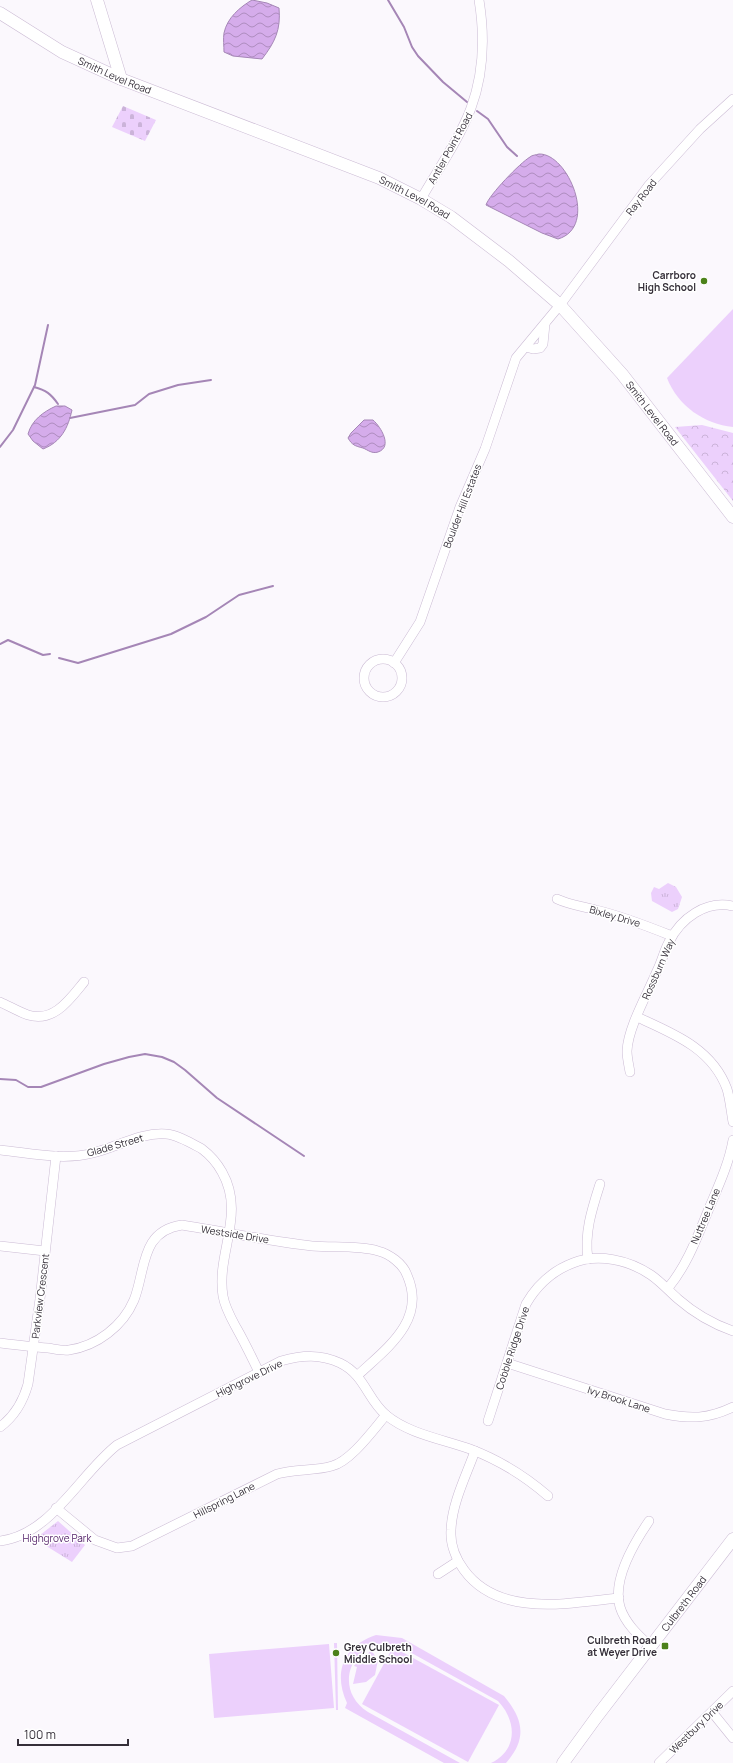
<svg xmlns="http://www.w3.org/2000/svg" width="733" height="1763" viewBox="0 0 733 1763" font-family="Manrope,sans-serif">
  <style>
    .grass { fill: url(#grass-tufts) }
    .forest { fill: url(#forest-crowns) }
    .cemetery { fill: url(#cemetery-stones) }
    .pitch { fill: #ecd0fc }
    .water { fill: url(#water-waves); stroke: #a586b6 }
    .lines { fill: none; stroke-linecap: round; stroke-linejoin: round }
    .stream { stroke: #a586b6; stroke-width: 2 }
    .street-casing { stroke: #cbbbd4; stroke-width: 10 }
    .secondary-casing { stroke: #cbbbd4; stroke-width: 13 }
    .street { stroke: #fff; stroke-width: 9 }
    .secondary { stroke: #fff; stroke-width: 12 }
    .poi-dot { fill: #4c821a; stroke: #fff; stroke-width: 1.5 }
    .labels { text-anchor: middle; stroke-width: 3; stroke-linejoin: round; paint-order: stroke }
    .street-label { font-size: 10px; fill: #352f39; stroke: #fff }
    .poi-label { font-size: 10px; font-weight: bold; fill: #352f39; stroke: #fff; text-anchor: end }
    .park-label { font-size: 10px; fill: #4f1c65; stroke: #fff }
  </style>
  <defs>
    <pattern id="grass-tufts" width="24" height="20" patternUnits="userSpaceOnUse"><rect width="24" height="20" fill="#ecd0fc"/><path d="M3 7l-1-3M5 7V3M7 7l1-3M15 17l-1-3M17 17v-4M19 17l1-3" fill="none" stroke="#cbb3d9"/></pattern>
    <pattern id="forest-crowns" width="20" height="18" patternUnits="userSpaceOnUse"><rect width="20" height="18" fill="#ecd0fc"/><path d="M2 6a3 3 0 1 1 6 0M12 15a3 3 0 1 1 6 0" fill="none" stroke="#cbb3d9"/></pattern>
    <pattern id="cemetery-stones" width="16" height="16" patternUnits="userSpaceOnUse"><rect width="16" height="16" fill="#ecd0fc"/><path d="M2 7V4a2 2 0 0 1 4 0v3zM10 15v-3a2 2 0 0 1 4 0v3z" fill="#cbb3d9"/></pattern>
    <pattern id="water-waves" width="16" height="10" patternUnits="userSpaceOnUse"><rect width="16" height="10" fill="#d5aceb"/><path d="M0 5q4-4 8 0t8 0" fill="none" stroke="#ae8cbf"/></pattern>
  </defs>
  <rect width="100%" height="100%" fill="#fbf8fd"/>
  <g class="grass">
    <path d="M668,883L676,887L682,897L678,909L672,912L652,901L651,893L654,887L659,889Z"/>
    <path d="M58,1521L85,1545L72,1562L35,1539Z"/>
  </g>
  <path class="forest" d="M702,425L733,433V501L675,427Z"/>
  <path class="cemetery" d="M123,106L156,120L145,141L112,127Z"/>
  <g class="pitch">
    <path d="M733,309V427C704,424 678,406 667,378Z"/>
    <path d="M376,1635L402,1638L504,1696C524,1720 527,1739 506,1763H491C518,1750 517,1721 498,1701L399,1646C355,1633 329,1687 368,1712L460,1763H444L345,1708L347,1703C333,1673 343,1646 376,1635Z"/>
    <path d="M334,1643H337L338,1710H336Z"/>
    <path d="M329,1644L334,1708L214,1718L209,1654Z"/>
    <path d="M393,1647L499,1705L468,1762L362,1704Z"/>
    <path d="M371,1650L378,1660L375,1675L366,1682L353,1684L357,1667L354,1666L357,1661L360,1663Z"/>
  </g>
  <g class="water">
    <path d="M252,0L267,3L279,8C281,30 275,42 262,59L233,56L224,52C224,46 223,39 224,33C227,18 240,7 252,0Z"/>
    <path d="M539,154C568,153 599,227 558,239L542,233L486,205C489,195 520,163 530,157C532,155 536,155 539,154Z"/>
    <path d="M56,406H65L72,410C68,428 61,442 43,449L33,441L28,434C32,420 43,412 56,406Z"/>
    <path d="M364,420H373C381,427 393,447 378,452C372,454 368,450 363,448C355,446 352,445 348,438L351,433Z"/>
  </g>
  <g class="lines">
    <g class="stream">
      <path d="M388,0L404,27L412,47L418,56L443,82L467,102"/>
      <path d="M477,111L488,119L507,147L517,156"/>
      <path d="M34,387C46,390 51,394 58,404"/>
      <path d="M70,418L135,405L149,394L178,385L211,380"/>
      <path d="M0,447L13,430L35,385L48,325"/>
      <path d="M0,644L8,640L43,655L50,654"/>
      <path d="M59,658L78,663L171,634L206,617L239,595L273,586"/>
      <path d="M0,1079L16,1080L28,1087H41L104,1064L129,1057L145,1054L162,1057L174,1062L185,1070L217,1098L304,1156"/>
    </g>
    <defs>
      <g id="street">
        <path d="M421,199C437,171 460,138 471,108C484,73 485,37 479,0"/>
        <path d="M526,347L533,349L540,348L543,344L545,324"/>
        <circle cx="383" cy="678" r="19"/>
        <path d="M394,663L420,622L460,507L485,449L516,358L560,305L649,185L700,129L733,99"/>
        <path d="M557,899C570,905 582,906 596,910C622,916 647,926 672,936"/>
        <path d="M0,1002C9,1006 19,1012 28,1015C54,1023 70,999 84,982"/>
        <path d="M637,1017C672,1033 712,1048 727,1089C730,1099 731,1111 733,1122"/>
        <path d="M630,1072C629,1066 627,1058 627,1051C628,1027 648,993 657,971C662,961 664,951 669,942C681,918 706,900 733,906"/>
        <path d="M0,1150C30,1153 63,1161 93,1153C117,1147 141,1132 166,1134C178,1135 191,1143 202,1149C210,1155 217,1163 222,1172C246,1214 216,1253 223,1296C225,1308 231,1318 237,1329C245,1343 252,1358 259,1372"/>
        <path d="M0,1246L45,1251"/>
        <path d="M588,1259C584,1233 592,1209 600,1184"/>
        <path d="M668,1288C688,1264 698,1235 710,1206C719,1185 729,1163 733,1140"/>
        <path d="M0,1343C16,1345 32,1347 48,1348C55,1349 63,1351 69,1350C97,1346 123,1326 134,1300C146,1270 140,1231 182,1225C226,1232 268,1241 312,1246C333,1248 357,1245 378,1251C390,1254 403,1264 407,1275C427,1320 387,1348 358,1375"/>
        <path d="M507,1363L665,1414C691,1419 708,1419 733,1407"/>
        <path d="M488,1421L526,1304C537,1285 552,1271 573,1263C598,1253 629,1260 651,1275C661,1282 669,1291 678,1299C694,1313 713,1324 733,1331"/>
        <path d="M0,1427C15,1416 23,1402 28,1384L40,1299L56,1156"/>
        <path d="M475,1451C466,1476 452,1503 451,1530C450,1544 456,1559 464,1570C499,1618 569,1603 619,1598"/>
        <path d="M56,1508L95,1540L117,1548L132,1546L277,1474C295,1469 315,1471 332,1466C351,1461 373,1430 386,1415"/>
        <path d="M649,1521C634,1543 612,1580 620,1607C625,1623 638,1635 650,1646"/>
        <path d="M0,1541C51,1535 79,1475 117,1445L281,1361C303,1355 320,1354 340,1363C365,1375 367,1399 386,1415C409,1434 442,1439 470,1449C499,1460 525,1476 548,1496"/>
        <path d="M438,1574L458,1561"/>
        <path d="M712,1712L733,1738"/>
        <path d="M659,1763L733,1691"/>
      </g>
      <g id="secondary">
        <path d="M97,0L121,79"/>
        <path id="s1" d="M0,13L62,52L121,79L379,178L421,199L451,217L509,261L560,305L622,374L733,517"/>
        <path id="s2" d="M563,1763L598,1715L733,1539"/>
      </g>
    </defs>
    <use href="#street" class="street-casing"/>
    <use href="#secondary" class="secondary-casing"/>
    <use href="#street" class="street"/>
    <use href="#secondary" class="secondary"/>
  </g>
  <g class="poi-dot">
    <circle cx="704" cy="281" r="4"/>
    <rect x="661" y="1642" width="8" height="8" rx="2"/>
    <circle cx="336" cy="1653" r="4"/>
  </g>
  <g class="labels">
    <g class="street-label">
      <text dy="4" stroke="none"><textPath href="#s1" startOffset="131">Smith Level Road</textPath></text>
      <text transform="translate(450 148) rotate(-61)" y="4">Antler Point Road</text>
      <text transform="translate(641 197) rotate(-52)" y="4">Ray Road</text>
      <text dy="4" stroke="none"><textPath href="#s1" startOffset="455">Smith Level Road</textPath></text>
      <text dy="4" stroke="none"><textPath href="#s1" startOffset="779">Smith Level Road</textPath></text>
      <text transform="translate(462 506) rotate(-69)" y="4">Boulder Hill Estates</text>
      <text transform="translate(615 916) rotate(16)" y="4">Bixley Drive</text>
      <text transform="translate(658 969) rotate(-66)" y="4">Rossburn Way</text>
      <text transform="translate(115 1145) rotate(-16)" y="4">Glade Street</text>
      <text transform="translate(705 1216) rotate(-67)" y="4">Nuttree Lane</text>
      <text transform="translate(235 1234) rotate(9)" y="4">Westside Drive</text>
      <text transform="translate(40 1296) rotate(-83)" y="4">Parkview Crescent</text>
      <text transform="translate(512 1348) rotate(-72)" y="4">Cobble Ridge Drive</text>
      <text transform="translate(249 1378) rotate(-26)" y="4">Highgrove Drive</text>
      <text transform="translate(619 1399) rotate(18)" y="4">Ivy Brook Lane</text>
      <text transform="translate(224 1500) rotate(-27)" y="4">Hillspring Lane</text>
      <text dy="4" stroke="none"><textPath href="#s2" startOffset="200">Culbreth Road</textPath></text>
      <text transform="translate(696 1727) rotate(-44)" y="4">Westbury Drive</text>
    </g>
    <g class="poi-label">
      <text x="696" y="279">Carrboro<tspan x="696" dy="12">High School</tspan></text>
      <text x="657" y="1644">Culbreth Road<tspan x="657" dy="12">at Weyer Drive</tspan></text>
      <text x="344" y="1651" text-anchor="start">Grey Culbreth<tspan x="344" dy="12">Middle School</tspan></text>
    </g>
    <g class="park-label">
      <text x="57" y="1542">Highgrove Park</text>
    </g>
  </g>
  <path d="M18 1739v6h110v-6" fill="none" stroke="#352f39" stroke-width="2"/>
  <text x="24" y="1739" font-size="12" fill="#352f39" stroke="#ffffff" stroke-width="3" paint-order="stroke">100 m</text>
</svg>
